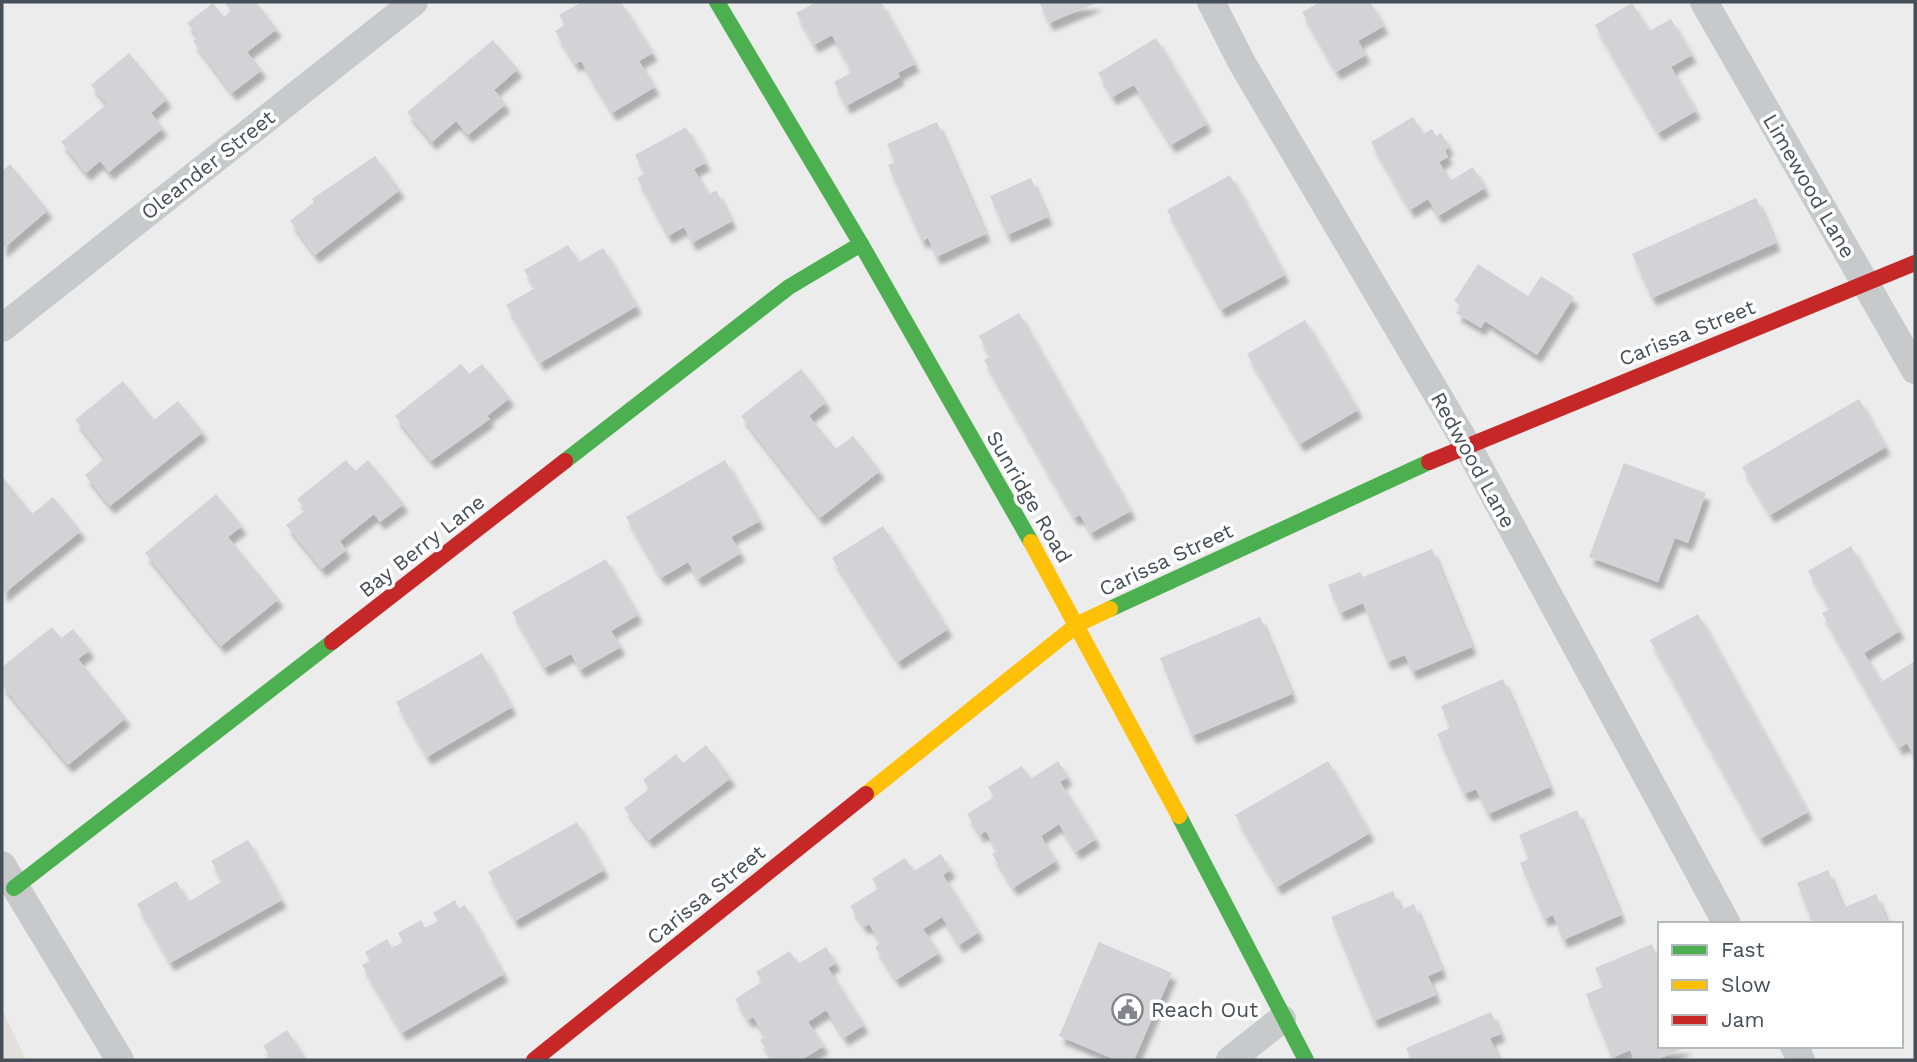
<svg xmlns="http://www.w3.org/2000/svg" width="1917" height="1062" viewBox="0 0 1917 1062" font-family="'Work Sans',sans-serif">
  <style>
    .commercial { fill: #e2e0da }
    .building { fill: #d3d3d5; filter: url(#shadow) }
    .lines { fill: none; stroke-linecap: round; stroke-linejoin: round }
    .street { stroke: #c7c9cb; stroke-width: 28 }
    .fast { stroke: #4caf50; stroke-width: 16 }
    .slow { stroke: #ffc107; stroke-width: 16 }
    .jam { stroke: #c62828; stroke-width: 16 }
    .labels { text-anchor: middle; stroke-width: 7; stroke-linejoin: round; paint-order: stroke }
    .street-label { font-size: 21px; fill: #454f58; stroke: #fff }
    .poi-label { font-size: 21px; fill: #454f58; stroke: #fff; text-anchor: start }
  </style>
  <defs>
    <filter id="shadow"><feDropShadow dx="4.5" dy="8" stdDeviation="2" flood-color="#0004"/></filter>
  </defs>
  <rect width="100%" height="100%" fill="#edecec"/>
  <path class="commercial" d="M2,1009L26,1060H2Z"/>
  <g class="building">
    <path d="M224,2H256L277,29L247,52L262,70L232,93L193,41L198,37L187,23L213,3L224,17L231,11Z"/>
    <path d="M582,2H621L653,53L639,61L655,87L612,113L581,61L575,64L555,31L565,25L559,15Z"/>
    <path d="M816,2H881L915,64L898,73L900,77L846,106L834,82L852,72L832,35L814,45L796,13Z"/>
    <path d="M1039,2H1099L1049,23Z"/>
    <path d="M1320,2H1370L1384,26L1358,41L1366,55L1336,72L1302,12Z"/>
    <path d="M1632,3L1649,31L1671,19L1692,55L1671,67L1696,111L1658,133L1595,25Z"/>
    <path d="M1156,38L1207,124L1171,145L1134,85L1112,97L1098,73Z"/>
    <path d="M493,40L518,69L494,90L506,104L468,135L456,121L432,142L407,112Z"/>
    <path d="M129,53L167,99L151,113L163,128L109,172L100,161L86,173L61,142L107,104L91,85Z"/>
    <path d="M1413,117L1423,134L1432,129L1436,136L1441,133L1449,147L1445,150L1448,157L1439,162L1450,181L1473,167L1485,188L1438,216L1428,199L1410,210L1371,142Z"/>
    <path d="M937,122L986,234L936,257L928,238L922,241L888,165L895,162L887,144Z"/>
    <path d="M686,127L706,163L694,169L708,195L716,190L732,221L692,243L684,227L668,236L637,178L645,173L635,155Z"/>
    <path d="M375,156L400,190L315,255L290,221L314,202L312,199Z"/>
    <path d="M10,164L48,210L2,250V171Z"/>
    <path d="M1230,175L1285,275L1221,310L1167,210Z"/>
    <path d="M1031,178L1048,217L1007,235L990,196Z"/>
    <path d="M1756,198L1776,243L1652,298L1632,254Z"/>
    <path d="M568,245L579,262L603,248L637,306L540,363L506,305L535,288L524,270Z"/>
    <path d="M1478,264L1528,296L1541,276L1574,297L1537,355L1485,321L1481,328L1456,313L1461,306L1454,301Z"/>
    <path d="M1019,313L1131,511L1091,533L1080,515L1074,518L984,360L990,356L979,336Z"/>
    <path d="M1305,320L1358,410L1300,444L1247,354Z"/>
    <path d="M461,364L469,374L482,364L510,398L487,416L490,419L431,461L395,416Z"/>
    <path d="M801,369L826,402L809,416L836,449L853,436L880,471L820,518L741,416Z"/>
    <path d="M123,381L154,420L178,401L203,432L110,506L85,475L105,458L75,420Z"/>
    <path d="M1859,399L1886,447L1770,515L1742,467Z"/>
    <path d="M346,460L355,471L368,460L404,504L380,522L374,514L340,541L346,550L322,569L286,525L306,510L297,499Z"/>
    <path d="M725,460L760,521L731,537L741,553L698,579L688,562L661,578L626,517Z"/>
    <path d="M1624,463L1706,493L1688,543L1675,538L1658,582L1589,557Z"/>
    <path d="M2,476L32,514L53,497L81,531L2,595Z"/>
    <path d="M216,494L242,526L228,537L279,599L221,646L145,553Z"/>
    <path d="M883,526L948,629L898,662L832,558Z"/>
    <path d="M1851,546L1900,631L1864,653L1881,682L1915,661V757L1907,743L1899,748L1822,613L1830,609L1808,571Z"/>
    <path d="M1432,549L1472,647L1412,672L1405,655L1387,662L1363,603L1340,613L1328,585L1360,572L1363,577Z"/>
    <path d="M606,559L638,615L611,631L621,647L580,670L571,654L544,668L512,612Z"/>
    <path d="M1698,614L1808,812L1760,839L1650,640Z"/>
    <path d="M1260,617L1292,694L1192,736L1160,658Z"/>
    <path d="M52,627L61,638L73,629L90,650L78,659L126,718L68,765L2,685V667Z"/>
    <path d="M482,653L512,707L427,757L396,702Z"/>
    <path d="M1503,679L1550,787L1488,814L1476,789L1464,794L1437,734L1450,728L1441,706Z"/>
    <path d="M706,745L731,778L649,840L624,808L649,789L643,780L676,754L683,763Z"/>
    <path d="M1058,761L1068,777L1060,782L1096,839L1076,852L1059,824L1041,836L1056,861L1013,888L992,854L997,851L986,831L980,835L967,814L994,797L988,787L1022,766L1031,779Z"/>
    <path d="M1328,761L1370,833L1277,887L1235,815Z"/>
    <path d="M1577,810L1621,915L1563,940L1553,915L1544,919L1520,863L1529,859L1519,835Z"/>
    <path d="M577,822L604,870L515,921L488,872Z"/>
    <path d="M248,840L282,900L170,963L137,904L176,881L188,902L223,881L211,861Z"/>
    <path d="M941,854L951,870L943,875L979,932L959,945L942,917L923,929L939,953L896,980L875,947L881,943L869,924L864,927L850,906L878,889L872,879L905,858L914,871Z"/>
    <path d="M1828,870L1843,908L1876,894L1888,924H1813L1797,883Z"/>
    <path d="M1393,891L1401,910L1414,904L1442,970L1428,976L1436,995L1374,1021L1331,917Z"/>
    <path d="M455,900L459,909L465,905L504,974L402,1033L362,965L370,961L365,952L387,939L392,948L403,942L398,933L421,920L425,928L438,921L433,913Z"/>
    <path d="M1099,942L1172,973L1134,1060H1116L1059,1036Z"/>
    <path d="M1652,944L1660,962V1046H1689L1656,1060H1634L1630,1050L1612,1058L1586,994L1603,987L1595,968Z"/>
    <path d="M826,947L836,963L828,968L864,1025L844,1038L826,1010L808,1022L824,1046L801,1060H773L760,1040L765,1036L753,1017L748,1020L735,999L762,982L756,972L790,951L798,964Z"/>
    <path d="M1491,1012L1501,1034L1490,1038L1499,1060H1411L1406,1048Z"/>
    <path d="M287,1030L306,1060H263L270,1056L263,1046Z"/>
  </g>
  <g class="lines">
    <g class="street">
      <path d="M1211,2L1242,63L1467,445L1727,924"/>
      <path d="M1704,2L1915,370"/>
      <path d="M2,328L414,2"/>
      <path d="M2,865L120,1060"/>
      <path d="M1794,1046L1801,1060"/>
      <path d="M1230,1060L1282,1019"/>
    </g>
    <g class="fast">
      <path d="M717,2L861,244L1031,542"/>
      <path d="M565,461L789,287L861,244"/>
      <path d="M1110,609L1429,462"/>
      <path d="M1179,816L1306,1060"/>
      <path d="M14,888L332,642"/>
    </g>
    <g class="slow">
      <path d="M1031,542L1179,816"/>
      <path d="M866,794L1078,624L1110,609"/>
    </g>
    <g class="jam">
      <path d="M1429,462L1915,263"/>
      <path d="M332,642L565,461"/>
      <path d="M534,1060L866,794"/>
    </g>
  </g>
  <defs>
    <symbol id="civic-ring" viewBox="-11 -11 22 22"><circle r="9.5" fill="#fff" stroke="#80868c" stroke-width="1.5"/><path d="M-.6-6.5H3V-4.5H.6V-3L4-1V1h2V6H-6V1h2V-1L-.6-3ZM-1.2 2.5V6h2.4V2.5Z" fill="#80868c"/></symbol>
  </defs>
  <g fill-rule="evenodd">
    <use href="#civic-ring" x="1110" y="992" width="35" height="35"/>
  </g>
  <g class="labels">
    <g class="street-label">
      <text transform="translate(208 165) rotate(-38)" y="7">Oleander Street</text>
      <text transform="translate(1809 186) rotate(60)" y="7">Limewood Lane</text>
      <text transform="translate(1687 333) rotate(-22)" y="7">Carissa Street</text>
      <text transform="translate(1473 460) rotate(61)" y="7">Redwood Lane</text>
      <text transform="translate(1029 497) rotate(60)" y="7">Sunridge Road</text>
      <text transform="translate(422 546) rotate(-38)" y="7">Bay Berry Lane</text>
      <text transform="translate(1166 560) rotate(-25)" y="7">Carissa Street</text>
      <text transform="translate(706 895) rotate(-39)" y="7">Carissa Street</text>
    </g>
    <g class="poi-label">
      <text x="1151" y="1017">Reach Out</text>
    </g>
  </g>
  <rect width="1917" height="1062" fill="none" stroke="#454f58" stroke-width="7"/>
  <rect x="1658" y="922" width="245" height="126" fill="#ffffff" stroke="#b5b9bc" stroke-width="2"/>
  <rect x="1672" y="945" width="35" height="10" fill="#4caf50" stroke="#b5b9bc" stroke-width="2"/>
  <text x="1721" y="957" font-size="21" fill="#454f58">Fast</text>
  <rect x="1672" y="980" width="35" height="10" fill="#ffc107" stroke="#b5b9bc" stroke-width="2"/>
  <text x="1721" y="992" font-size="21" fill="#454f58">Slow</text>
  <rect x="1672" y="1015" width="35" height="10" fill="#c62828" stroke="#b5b9bc" stroke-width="2"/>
  <text x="1721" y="1027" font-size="21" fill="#454f58">Jam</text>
</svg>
